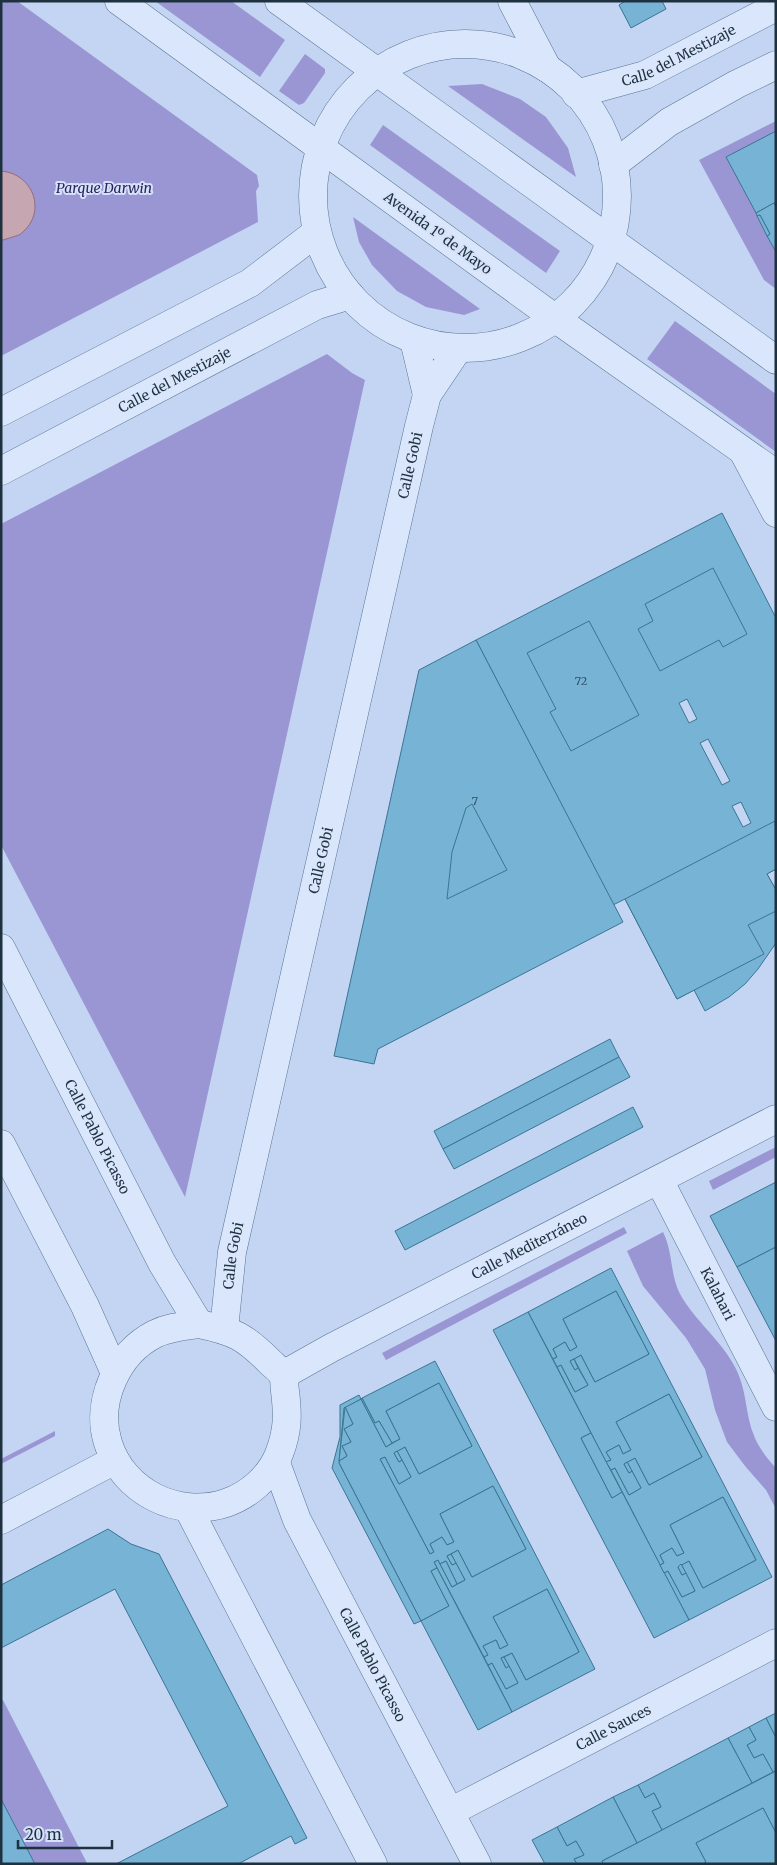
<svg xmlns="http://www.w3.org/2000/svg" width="777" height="1865" viewBox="0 0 777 1865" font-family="Merriweather,serif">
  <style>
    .green { fill: #9a96d3 }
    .water { fill: #c6a6b1; stroke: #956c79 }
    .building { fill: #76b3d5; stroke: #3b7592; fill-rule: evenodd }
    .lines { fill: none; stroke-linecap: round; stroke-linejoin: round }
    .minor-casing { stroke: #587690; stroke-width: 29 }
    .minor { stroke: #d9e6fc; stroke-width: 28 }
    .labels { text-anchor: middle; stroke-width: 4; stroke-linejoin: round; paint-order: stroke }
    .number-label { font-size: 11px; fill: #345264 }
    .street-label { font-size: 14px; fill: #1e313e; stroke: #d5e2f9 }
    .park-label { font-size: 14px; font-style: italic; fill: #2d225d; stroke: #d5e2f9 }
  </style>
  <rect width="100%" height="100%" fill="#c4d5f3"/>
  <g class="green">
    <path d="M1,1H17L257,175L259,186L256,191L258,222L1,356Z"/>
    <path d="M155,1H231L285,40L260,77Z"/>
    <path d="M305,54L325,69V73L304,103L299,105L279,91Z"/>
    <path d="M482,84L520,99L546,117L568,148L576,177L448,86Z"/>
    <path d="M776,121V289L764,280L699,160Z"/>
    <path d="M383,125L560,251L546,273L370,145Z"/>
    <path d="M353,217L480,309L464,315L426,307L397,291L372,265L359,242Z"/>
    <path d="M675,321L776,394V452L647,359Z"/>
    <path d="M327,354L352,373L365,380L185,1197L1,845V524Z"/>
    <path d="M776,1147V1157L713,1190L709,1181Z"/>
    <path d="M624,1227L627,1233L386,1360L382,1353Z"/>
    <path d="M663,1232C673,1251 670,1275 680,1294C695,1321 721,1340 735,1367C747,1390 745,1411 753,1433C758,1447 766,1457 776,1468V1509L766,1490L745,1466L727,1442L715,1410L705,1369L686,1338L643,1286L627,1251Z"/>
    <path d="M55,1431V1436L1,1464V1459Z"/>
    <path d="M3,1700L87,1863V1864H35L1,1799V1701Z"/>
  </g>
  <path class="water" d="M1,171C35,174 48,215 19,235C14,237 8,238 3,240H1Z"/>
  <g class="building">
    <path d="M625,1H662L666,9L631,28L619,5Z"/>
    <path d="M776,131V202L756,213L726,157Z"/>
    <path d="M774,203L776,207V252L767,236L770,234L760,215L757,216L756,213Z"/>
    <path d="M760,215L770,234L767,236L757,216Z"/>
    <path d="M722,513L776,618V869L767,874L776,890V943L758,969L745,984L729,997L705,1011L694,990L677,999L625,899L613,905L476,640ZM687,699L697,719L689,723L679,703ZM708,739L730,781L722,785L700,743ZM741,802L751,823L743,827L732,806Z"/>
    <path d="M713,568L747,634L723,647L719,640L660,671L638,629L653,621L645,604Z"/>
    <path d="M589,621L639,715L571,751L550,712L556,709L527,653Z"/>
    <path d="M476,640L623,922L378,1049L374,1064L334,1056L419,670Z"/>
    <path d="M472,804L507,870L447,899L452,852L466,808Z"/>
    <path d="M775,821L776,869L767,874L776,890V911L748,925L764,954L677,999L625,899Z"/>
    <path d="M610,1039L619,1057L443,1149L434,1131Z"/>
    <path d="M619,1057L630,1077L454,1169L443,1149Z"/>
    <path d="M633,1107L643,1127L405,1250L395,1231Z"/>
    <path d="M776,1182V1247L737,1267L710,1216Z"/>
    <path d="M776,1247V1341L737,1267Z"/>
    <path d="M611,1268L772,1577L689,1620L664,1573L668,1571L682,1597L695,1591L681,1564L689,1561L703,1588L756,1560L723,1497L670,1525L684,1553L677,1556L672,1548L660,1555L664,1563L660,1565L611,1470L615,1468L629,1495L641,1488L627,1462L635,1458L649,1485L702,1457L669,1394L616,1422L631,1450L623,1454L619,1445L606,1452L611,1460L606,1462L557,1367L561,1365L575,1392L588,1385L574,1359L581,1355L595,1382L649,1354L616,1291L563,1319L577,1347L570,1351L565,1342L553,1349L557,1357L553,1359L528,1312Z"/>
    <path d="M616,1291L649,1354L595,1382L581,1355L574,1359L570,1361L575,1370L578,1368L588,1385L575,1392L561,1365L557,1367L553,1359L557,1357L553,1349L565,1342L570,1351L577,1347L563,1319Z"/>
    <path d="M528,1312L591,1433L581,1438L612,1498L622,1492L689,1620L654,1638L493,1330Z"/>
    <path d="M574,1359L578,1368L575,1370L570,1361Z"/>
    <path d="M435,1361L595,1669L512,1712L488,1665L492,1663L506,1689L518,1683L504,1657L512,1653L526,1680L579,1652L547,1589L493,1617L508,1645L500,1649L496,1640L483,1646L488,1655L484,1657L434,1562L438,1560L452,1587L465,1580L451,1554L458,1550L472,1577L526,1549L493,1486L440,1514L454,1542L447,1545L442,1537L430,1544L434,1552L430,1554L380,1459L385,1457L399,1484L411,1477L397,1451L405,1447L419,1474L472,1446L439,1383L386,1411L400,1439L392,1443L379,1421L375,1423L362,1398Z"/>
    <path d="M439,1383L472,1446L419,1474L405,1447L394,1453L399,1462L402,1460L411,1477L399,1484L385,1457L380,1459L430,1554L434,1552L430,1544L442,1537L447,1545L454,1542L440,1514L493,1486L526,1549L472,1577L458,1550L447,1556L452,1565L456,1563L465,1580L457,1584L446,1561L440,1564L438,1560L434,1562L437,1568L431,1571L449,1606L421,1621L339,1463V1461L347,1456L342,1446L351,1442L344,1429L353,1424L345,1407L361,1399L386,1447L400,1439L386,1411Z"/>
    <path d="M669,1394L702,1457L649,1485L635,1458L624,1464L629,1473L632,1471L641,1488L629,1495L615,1468L611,1470L606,1462L611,1460L606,1452L619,1445L623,1454L631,1450L616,1422Z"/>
    <path d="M359,1395L361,1399L344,1408L339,1463L421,1621L414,1624L332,1468L340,1437V1405Z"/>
    <path d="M362,1398L375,1423L379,1421L392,1443L386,1447L361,1399Z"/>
    <path d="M345,1407L353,1424L344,1429L351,1442L342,1446L347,1456L339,1461Z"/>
    <path d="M591,1433L622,1492L612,1498L581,1438Z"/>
    <path d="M397,1451L402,1460L399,1462L394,1453Z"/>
    <path d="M627,1462L632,1471L629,1473L624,1464Z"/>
    <path d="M723,1497L756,1560L703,1588L689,1561L678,1567L682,1575L686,1573L695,1591L682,1597L668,1571L664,1573L660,1565L664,1563L660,1555L672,1548L677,1556L684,1553L670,1525Z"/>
    <path d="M108,1529L131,1544L159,1554L307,1838L295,1844L291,1836L238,1864H116L228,1806L115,1589L1,1648V1585Z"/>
    <path d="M451,1554L456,1563L452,1565L447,1556Z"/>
    <path d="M446,1561L457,1584L452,1587L440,1564Z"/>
    <path d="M681,1564L686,1573L682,1575L678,1567Z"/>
    <path d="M437,1568L512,1712L478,1730L421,1621L449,1606L431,1571Z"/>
    <path d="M547,1589L579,1652L526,1680L512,1653L501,1658L506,1668L509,1666L518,1683L506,1689L492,1663L488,1665L484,1657L488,1655L483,1646L496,1640L500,1649L508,1645L493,1617Z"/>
    <path d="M504,1657L509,1666L506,1668L501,1658Z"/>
    <path d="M776,1713V1735L775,1736L766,1718Z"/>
    <path d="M766,1718L775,1736L776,1735V1771L773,1772L763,1754L754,1758L747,1745L756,1740L749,1727Z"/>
    <path d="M749,1727L756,1740L747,1745L754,1758L763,1754L773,1772L752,1783L728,1738Z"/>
    <path d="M728,1738L752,1783L662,1830L652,1811L661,1807L654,1793L645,1798L638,1785Z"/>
    <path d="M776,1771V1833L763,1808L696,1843L706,1862L703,1864H603L602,1861Z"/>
    <path d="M638,1785L645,1798L654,1793L661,1807L652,1811L662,1830L637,1843L613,1797Z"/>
    <path d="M613,1797L637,1843L602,1861L603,1864H577L574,1859L584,1855L576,1841L567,1846L557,1827Z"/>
    <path d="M1,1799L35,1864H1Z"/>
    <path d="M763,1808L776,1833V1864H703L706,1862L696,1843Z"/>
    <path d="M557,1827L567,1846L576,1841L584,1855L574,1859L577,1864H545L532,1840Z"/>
  </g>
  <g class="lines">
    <defs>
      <g id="minor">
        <path d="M119,1L556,319L776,474"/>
        <path d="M279,1L776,360"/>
        <path d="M512,1L547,68"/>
        <circle cx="465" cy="196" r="152"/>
        <path id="s1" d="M576,94L645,75L776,7"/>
        <path d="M613,165L669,122L737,84L776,65"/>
        <path d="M414,340L427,395"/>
        <path d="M1,412L250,283L317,232"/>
        <path d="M745,455L776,513"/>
        <path id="s2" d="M1,471L317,305L350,295"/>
        <path id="s3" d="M1,948L162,1263L199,1324"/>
        <path d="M1,1144L85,1306L115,1373"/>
        <path id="s4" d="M659,1180L776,1407"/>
        <path d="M199,1324C234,1331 245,1337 270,1362C274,1366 281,1371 283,1376C285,1380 284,1387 285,1391C288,1415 288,1431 279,1454C270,1477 249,1495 226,1503C178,1519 123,1492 108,1443C95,1402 117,1353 155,1334C169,1327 184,1326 199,1324Z"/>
        <path id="s5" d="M224,1329L232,1252L419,426L427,395L458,349"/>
        <path id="s6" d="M283,1375L331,1348L776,1119"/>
        <path id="s7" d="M276,1463L297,1520L477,1864"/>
        <path d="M188,1508L373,1864"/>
        <path d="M1,1520L115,1460"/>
        <path id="s8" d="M450,1812L776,1643"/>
      </g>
    </defs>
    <use href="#minor" class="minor-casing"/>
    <use href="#minor" class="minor"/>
  </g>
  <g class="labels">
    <g class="number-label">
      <text x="581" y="685">72</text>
      <text x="475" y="805">7</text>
    </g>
    <g class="street-label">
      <text dy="5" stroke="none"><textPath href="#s1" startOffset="110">Calle del Mestizaje</textPath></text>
      <text transform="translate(438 233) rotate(36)" y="5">Avenida 1º de Mayo</text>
      <text dy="5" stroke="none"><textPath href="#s2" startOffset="196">Calle del Mestizaje</textPath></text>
      <text dy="5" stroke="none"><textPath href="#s5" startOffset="884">Calle Gobi</textPath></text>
      <text dy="5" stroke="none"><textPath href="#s5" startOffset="479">Calle Gobi</textPath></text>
      <text dy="5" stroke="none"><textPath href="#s3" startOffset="212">Calle Pablo Picasso</textPath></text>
      <text dy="5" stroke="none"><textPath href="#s6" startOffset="278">Calle Mediterráneo</textPath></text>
      <text dy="5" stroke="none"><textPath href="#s5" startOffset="74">Calle Gobi</textPath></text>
      <text dy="5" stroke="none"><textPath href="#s4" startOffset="128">Kalahari</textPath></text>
      <text dy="5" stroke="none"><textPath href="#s7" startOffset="224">Calle Pablo Picasso</textPath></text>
      <text dy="5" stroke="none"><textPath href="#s8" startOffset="184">Calle Sauces</textPath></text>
    </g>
    <g class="park-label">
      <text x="104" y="193">Parque Darwin</text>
    </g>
  </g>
  <rect width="777" height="1865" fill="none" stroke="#1e313e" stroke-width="5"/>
  <path d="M18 1840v8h94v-8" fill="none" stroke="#1e313e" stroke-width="2.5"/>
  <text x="25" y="1840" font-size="15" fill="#1e313e" stroke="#d5e2f9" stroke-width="4" paint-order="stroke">20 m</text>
</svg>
